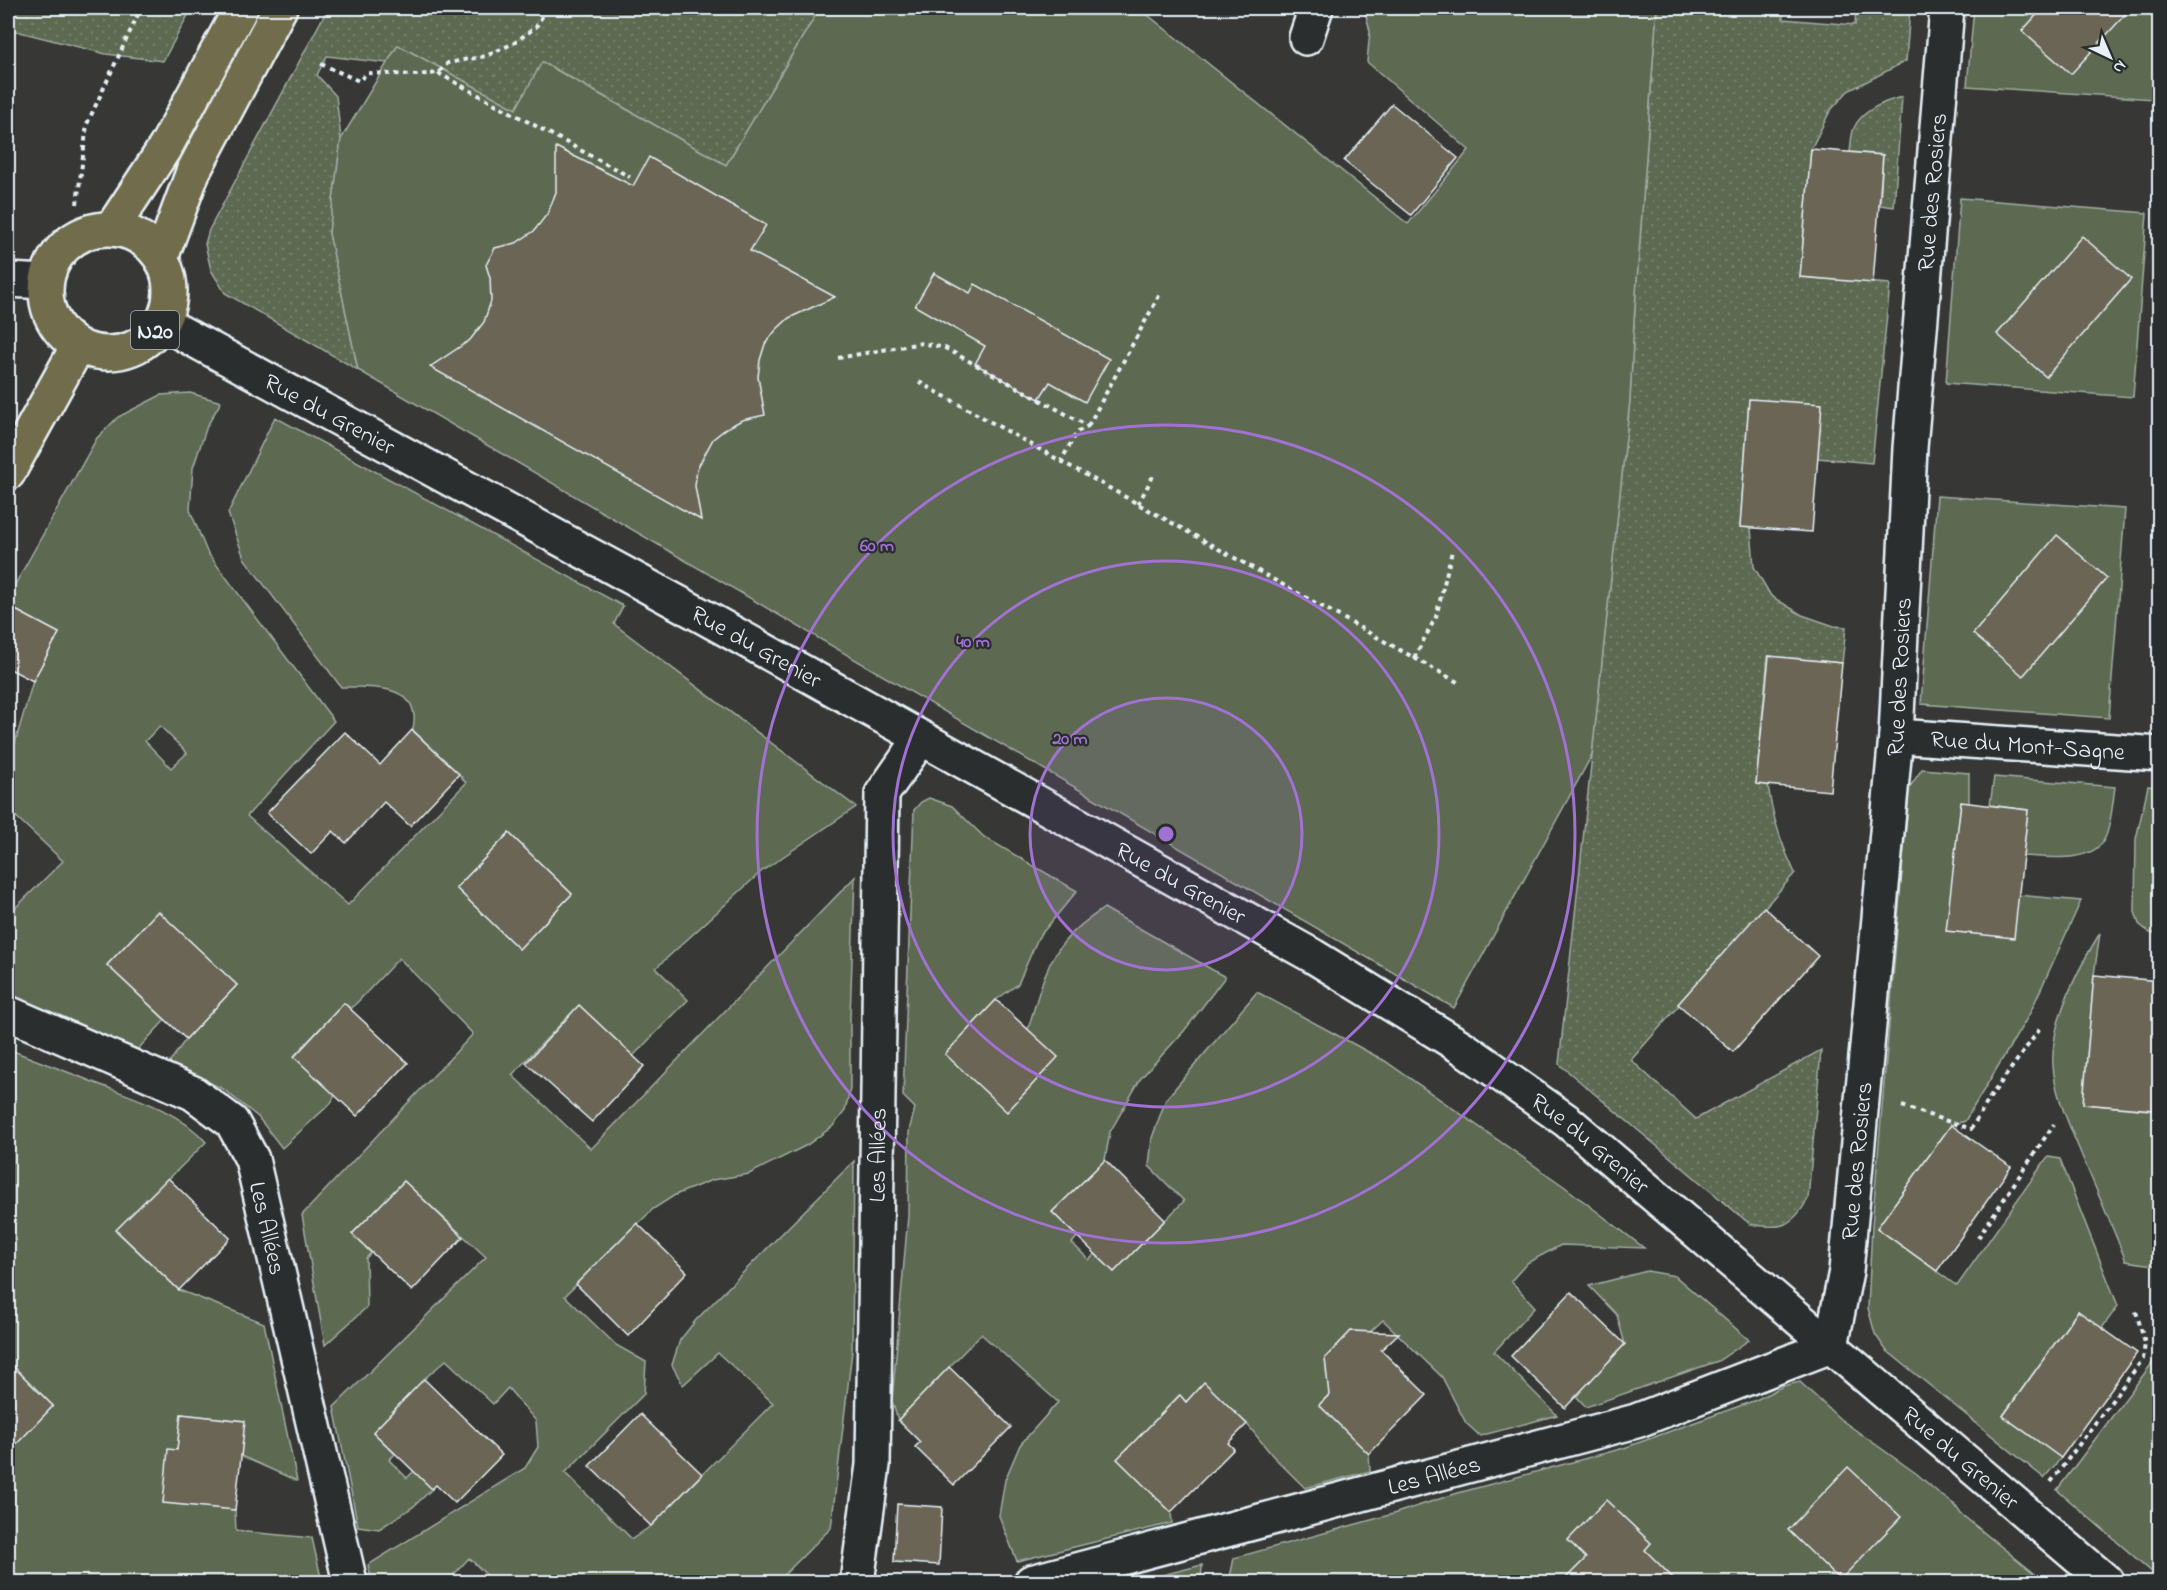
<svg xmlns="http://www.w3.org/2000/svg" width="2167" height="1590" viewBox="0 0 2167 1590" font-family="'Indie Flower',sans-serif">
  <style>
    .industrial { fill: url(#industrial-grid) }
    .grass { fill: url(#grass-dots); stroke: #a2ada4; stroke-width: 1.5 }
    .garden { fill: #5d6951; stroke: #a2ada4; stroke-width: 1.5; fill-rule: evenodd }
    .building { fill: #6b6554; stroke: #e8f1f8; stroke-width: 1.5 }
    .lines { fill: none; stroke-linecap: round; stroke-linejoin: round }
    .street-casing { stroke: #e8f1f8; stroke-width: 38 }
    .primary-casing { stroke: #e8f1f8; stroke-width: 38 }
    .path { stroke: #e8f1f8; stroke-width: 4; stroke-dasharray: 4.5 4.5; stroke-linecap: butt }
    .street { stroke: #2a2d2e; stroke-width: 33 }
    .primary { stroke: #716c4b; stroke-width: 33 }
    .ring { fill: none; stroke: #a171d3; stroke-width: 3 }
    .labels { text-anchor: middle; stroke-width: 4.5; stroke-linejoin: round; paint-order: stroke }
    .shield { fill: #2a2d2e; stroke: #afb6bb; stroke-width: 1.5 }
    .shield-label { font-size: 22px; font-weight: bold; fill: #e8f1f8 }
    .street-label { font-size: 24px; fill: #e8f1f8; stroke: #2a2d2e }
    .centre { fill: #a171d3; stroke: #2a2d2e; stroke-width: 3 }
    .ring-label { font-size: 18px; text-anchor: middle; font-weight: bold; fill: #a171d3; stroke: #2a2d2e; stroke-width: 4.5; stroke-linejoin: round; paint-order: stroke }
  </style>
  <defs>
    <pattern id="industrial-grid" width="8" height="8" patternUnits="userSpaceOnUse" patternTransform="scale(1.5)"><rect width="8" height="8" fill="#47463f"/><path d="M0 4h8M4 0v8" fill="none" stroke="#62615c"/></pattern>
    <pattern id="grass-dots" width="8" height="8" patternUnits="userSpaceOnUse" patternTransform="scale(1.5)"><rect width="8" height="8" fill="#5d6951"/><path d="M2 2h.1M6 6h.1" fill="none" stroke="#747f6b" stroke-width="1.8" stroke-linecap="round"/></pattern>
  </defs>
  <rect width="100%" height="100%" fill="#373836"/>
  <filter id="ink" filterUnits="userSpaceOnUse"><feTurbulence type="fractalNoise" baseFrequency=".0167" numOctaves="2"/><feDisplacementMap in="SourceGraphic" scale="12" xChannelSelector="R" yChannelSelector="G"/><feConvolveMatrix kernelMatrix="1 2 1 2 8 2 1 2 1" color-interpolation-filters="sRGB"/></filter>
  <g filter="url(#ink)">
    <path class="industrial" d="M8,320L14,330L15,350L8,371Z"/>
    <g class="grass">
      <path d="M8,8H192L163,61L106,54L8,29Z"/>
      <path d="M328,8H820L726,165L543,62L516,109L398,45L387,63L327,56L317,75L336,96L341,139L329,233L358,370L225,293L211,270L205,244L209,230Z"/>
      <path d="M1657,8H1783V19L1855,25L1856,8H1910L1906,61L1848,91L1830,111L1811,149L1800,277L1890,284L1872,463L1818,458L1821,404L1749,400L1740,527L1751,528L1754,567L1771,596L1802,615L1834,626L1846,627L1842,663L1768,656L1756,783L1768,785C1772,816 1781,844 1795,873L1631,1060L1696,1119L1821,1050L1808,1199C1792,1227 1781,1230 1750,1224L1559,1064L1630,400L1634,321Z"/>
      <path d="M1902,97L1894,207L1880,205L1883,155L1850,152C1851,145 1851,135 1854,128C1861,111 1885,101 1902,97Z"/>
    </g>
    <g class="garden">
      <path d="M820,8H1139L1408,224L1469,150L1367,62L1370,31L1364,8H1657L1634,321L1630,400L1592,755L1454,1008L358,370L329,233L341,139L398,45L516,109L542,62L726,165Z"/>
      <path d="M1974,8H2159L2154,99L1967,86Z"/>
      <path d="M1960,198L2147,213L2133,397L1946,383Z"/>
      <path d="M190,393L221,402L207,426L193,468L190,510L207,552L334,721L247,816L348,905L466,783L459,774L413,730C413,726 415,720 414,716C412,683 363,687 341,687L244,558L228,513L275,417L623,606L614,624L856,807L762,871L656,968L688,1000L633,1056L579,1005L512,1075L591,1149L855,877L850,1017V1089L845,1111L833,1126L807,1145L749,1174L712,1180L675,1195L653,1209L565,1296L616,1345L646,1362L644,1394L565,1473L632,1539L651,1526L773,1403L718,1353L683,1385L672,1365L680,1340L696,1320L854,1161L852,1351L831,1528L777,1582H494L469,1558L447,1582H372L368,1565L525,1468L538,1447L536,1421L508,1388L493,1404L446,1360L424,1379L373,1432L395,1454L389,1460L407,1478L414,1471L432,1489L413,1507L379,1529L358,1526L334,1407L486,1257L404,1181L352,1234L371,1253L366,1258L367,1307L325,1345L302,1215L473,1034L399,958L351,1009L344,1003L294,1056L335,1095L331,1103L282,1148L258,1117L223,1089L169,1063L186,1039L237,985L158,911L107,965L165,1020L138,1049L8,999V915L63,861L8,809V767L33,681L59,633L10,607L8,597L97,438L118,417L161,395ZM160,726L187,753L171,768L145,741ZM509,833L572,894L519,949L456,888Z"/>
      <path d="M1937,496L2125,509L2109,718L1921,704Z"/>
      <path d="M1922,769L1969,773V803H1961L1947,931L2018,895L2081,901L2029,1015L1965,1121L1951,1125L1877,1228L1957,1286L2044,1162L2049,1157L2060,1159L2118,1306L2102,1328L2078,1311L2003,1415L2061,1458L2044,1478L1886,1350L1875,1334L1868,1308L1872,1226L1909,788Z"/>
      <path d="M1994,777L2115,787C2113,800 2111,826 2105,838C2093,864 2046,857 2023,856L2028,810L1990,805Z"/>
      <path d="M2148,786L2159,787V933H2150L2139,924L2135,912L2136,839Z"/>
      <path d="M929,798L952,806L984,837L1077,891L1038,938L1018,984L996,1000L946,1054L1028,1029C1037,1001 1044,965 1064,942C1075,928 1090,918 1104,908L1225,977L1184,1031L1141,1078L1110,1132L1105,1160L1052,1212L1077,1237L1072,1243L1089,1260L1095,1254L1114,1272L1184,1201L1149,1166L1152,1138L1166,1099L1257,992L1385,1061L1565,1187L1644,1248L1561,1245L1527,1263L1511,1281L1535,1307L1494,1352L1557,1415L1480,1436L1466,1423L1442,1377L1383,1320L1370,1332L1351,1331L1325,1358L1327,1376L1337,1386L1319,1405L1369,1454L1370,1471L1305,1488L1272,1455L1247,1424L1204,1383L1186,1402L1179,1395L1118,1459L1171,1512L1172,1523L1017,1561L999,1516L1005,1480L1020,1445L1058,1402L981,1334L898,1420L892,1401L908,1216L909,1131L915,1108L903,1096L914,810L921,802Z"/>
      <path d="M2100,933L2094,975L2083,1104L2159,1111V1266L2126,1261C2112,1226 2097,1191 2082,1156C2070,1126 2055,1097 2053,1065C2050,1021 2078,969 2100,933Z"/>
      <path d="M8,1049C38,1061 68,1072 98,1084C135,1098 179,1111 206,1142L116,1231L179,1290L264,1323L297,1481L241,1456L244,1421L181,1414L177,1450L163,1502L235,1510L236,1531L312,1538L322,1582H19L8,1572V1453L53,1406L8,1361Z"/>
      <path d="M1647,1271L1675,1276L1749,1340L1718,1361L1586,1407L1576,1396L1625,1344L1617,1315L1589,1286Z"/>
      <path d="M2159,1354V1578L2057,1490Z"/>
      <path d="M1800,1382L1840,1419L1917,1474L1941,1495L1955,1505L1961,1514L2045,1582H1229L1234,1558L1393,1514L1458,1493L1624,1448L1756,1400L1783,1386Z"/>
      <path d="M1202,1565L1201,1582H1135Z"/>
    </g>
    <g class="building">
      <path d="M2043,8H2131L2071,74L2022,31Z"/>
      <path d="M1392,104L1458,158L1411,215L1344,161Z"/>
      <path d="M556,147L633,186L649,157L766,225L750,251L835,297L789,318L776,330L765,344L760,360L758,377L765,415L742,420L727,428L713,439L697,469L695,486L701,520L430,367L470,340L484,322L491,301L490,278L486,265L495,248L516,243L534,231L548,213L556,192Z"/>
      <path d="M1811,149L1883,155L1873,283L1800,277Z"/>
      <path d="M2082,236L2131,279L2046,377L1997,334Z"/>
      <path d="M934,273L970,293L975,284L1109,359L1085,402L1050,382L1039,399L975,364L985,346L915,306Z"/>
      <path d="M1749,399L1822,404L1812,532L1740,527Z"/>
      <path d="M2057,535L2107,578L2023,676L1973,634Z"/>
      <path d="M8,606L59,633L33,681L8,668Z"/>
      <path d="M1769,656L1842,663L1830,791L1756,784Z"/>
      <path d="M412,730L459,774L410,826L384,802L346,843L333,831L311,854L267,813L345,732L380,765Z"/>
      <path d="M1961,802L2028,810L2014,938L1946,931Z"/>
      <path d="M509,833L572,894L519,949L456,888Z"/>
      <path d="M1764,907L1818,956L1733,1052L1678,1004Z"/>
      <path d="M158,911L237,985L186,1039L107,965Z"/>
      <path d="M2094,975L2160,981V1043L2154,1110L2083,1104Z"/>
      <path d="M996,1000L1058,1057L1007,1112L945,1054Z"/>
      <path d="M344,1003L408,1063L357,1116L294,1057Z"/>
      <path d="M579,1005L644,1066L592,1122L526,1063Z"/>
      <path d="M1951,1125L2011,1167L1937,1271L1877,1228Z"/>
      <path d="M1105,1160L1165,1220L1114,1272L1052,1212Z"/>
      <path d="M168,1178L230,1238L179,1290L116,1230Z"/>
      <path d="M404,1181L463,1237L412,1291L352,1234Z"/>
      <path d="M637,1223L687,1272L667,1293L668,1294L628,1336L576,1284Z"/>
      <path d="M1571,1292L1625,1344L1565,1408L1511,1356Z"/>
      <path d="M2078,1311L2137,1353L2061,1458L2003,1416Z"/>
      <path d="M1351,1331L1399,1333L1381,1350L1427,1395L1369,1454L1319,1405L1329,1395L1325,1358Z"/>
      <path d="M8,1361L53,1406L8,1453Z"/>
      <path d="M949,1367L1011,1427L954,1485L915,1447L920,1442L898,1420Z"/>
      <path d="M424,1379L502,1455L455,1503L436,1485L432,1489L373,1432Z"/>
      <path d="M1204,1382L1247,1424L1228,1443L1234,1449L1171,1512L1117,1459L1180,1395L1186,1402Z"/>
      <path d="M181,1414L245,1421L235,1510L163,1503L168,1449L177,1450Z"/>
      <path d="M640,1414L702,1474L651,1526L589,1466Z"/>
      <path d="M1848,1467L1901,1517L1840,1580L1788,1530Z"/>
      <path d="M1606,1500L1651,1543L1645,1550L1677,1582H1562L1586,1558L1568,1540Z"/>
      <path d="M897,1504L942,1507L939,1565L894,1562Z"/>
    </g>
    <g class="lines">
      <defs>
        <g id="street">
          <path d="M1306,38L1316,8"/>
          <path d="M8,280L46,282"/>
          <path id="s1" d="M161,322L697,613L1313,956L1463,1048L1567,1121L2107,1582"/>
          <path id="s2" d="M1896,736L2160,754"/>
          <path id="s3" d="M8,1013L193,1093L232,1122L252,1159L350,1582"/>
          <path id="s4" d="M857,1582L873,1465L882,794L921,738"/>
          <path id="s5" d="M1031,1582L1636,1421L1831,1346L1846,1271L1896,736L1910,448L1947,8"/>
        </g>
        <g id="primary">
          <path d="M112,228L166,146L241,8"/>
          <circle cx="108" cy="291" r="62"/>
          <path d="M161,258L193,172L280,8"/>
          <path d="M8,473L78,346"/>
        </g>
      </defs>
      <use href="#street" class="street-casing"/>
      <use href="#primary" class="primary-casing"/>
      <g class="path">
        <path d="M321,64L359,81L367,73L417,75L438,73L448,63L486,56L514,43L536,27L547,8"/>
        <path d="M438,73L630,177"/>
        <path d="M77,204L87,124L141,8"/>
        <path d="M838,358L922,343L945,348L1088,426L1077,432L1061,461"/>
        <path d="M919,382L1461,684"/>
        <path d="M1088,426L1160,294"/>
        <path d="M1138,504L1152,478L1155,479"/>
        <path d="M1414,658L1436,617L1452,551"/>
        <path d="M1902,1106L1971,1129L1991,1096L2042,1026"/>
        <path d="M1978,1238L2054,1124"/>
        <path d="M2051,1482L2143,1359L2145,1343L2135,1308"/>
      </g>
      <use href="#street" class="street"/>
      <use href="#primary" class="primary"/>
    </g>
  </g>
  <circle cx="1166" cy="834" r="136" fill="#a171d3" fill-opacity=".12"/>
  <g class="ring">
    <circle cx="1166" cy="834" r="136"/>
    <circle cx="1166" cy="834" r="273"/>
    <circle cx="1166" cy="834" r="409"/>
  </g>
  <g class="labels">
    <rect class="shield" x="131" y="311" width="48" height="38" rx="4.5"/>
    <g class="shield-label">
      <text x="155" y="338">N20</text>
    </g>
    <g class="street-label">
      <text dy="8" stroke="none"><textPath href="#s5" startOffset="1994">Rue des Rosiers</textPath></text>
      <text dy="8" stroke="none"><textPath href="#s1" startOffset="192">Rue du Grenier</textPath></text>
      <text dy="8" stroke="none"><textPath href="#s1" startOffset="678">Rue du Grenier</textPath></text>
      <text dy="8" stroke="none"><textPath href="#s5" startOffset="1508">Rue des Rosiers</textPath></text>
      <text dy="8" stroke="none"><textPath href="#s2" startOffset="132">Rue du Mont-Sagne</textPath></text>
      <text dy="8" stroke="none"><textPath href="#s1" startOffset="1164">Rue du Grenier</textPath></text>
      <text dy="8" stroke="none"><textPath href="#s1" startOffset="1650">Rue du Grenier</textPath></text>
      <text dy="8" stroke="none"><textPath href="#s4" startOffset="428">Les Allées</textPath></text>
      <text dy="8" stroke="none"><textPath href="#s5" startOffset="1022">Rue des Rosiers</textPath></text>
      <text dy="8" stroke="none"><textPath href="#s3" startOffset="363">Les Allées</textPath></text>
      <text dy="8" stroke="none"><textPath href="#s1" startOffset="2136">Rue du Grenier</textPath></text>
      <text dy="8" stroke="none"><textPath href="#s5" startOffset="417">Les Allées</textPath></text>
    </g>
  </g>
  <circle cx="1166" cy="834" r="9" class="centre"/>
  <g class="ring-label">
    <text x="877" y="551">60 m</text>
    <text x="973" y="647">40 m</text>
    <text x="1070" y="744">20 m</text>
  </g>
  <rect width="2167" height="1590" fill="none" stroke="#2a2d2e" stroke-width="30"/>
  <rect x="15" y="15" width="2137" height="1560" fill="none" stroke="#e8f1f8" stroke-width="2" filter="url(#ink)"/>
  <g transform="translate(2110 57) rotate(136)" stroke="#2a2d2e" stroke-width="4.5" paint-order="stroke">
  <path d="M0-4.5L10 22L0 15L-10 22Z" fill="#e8f1f8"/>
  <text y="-9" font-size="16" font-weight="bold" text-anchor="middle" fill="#e8f1f8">N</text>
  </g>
</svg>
